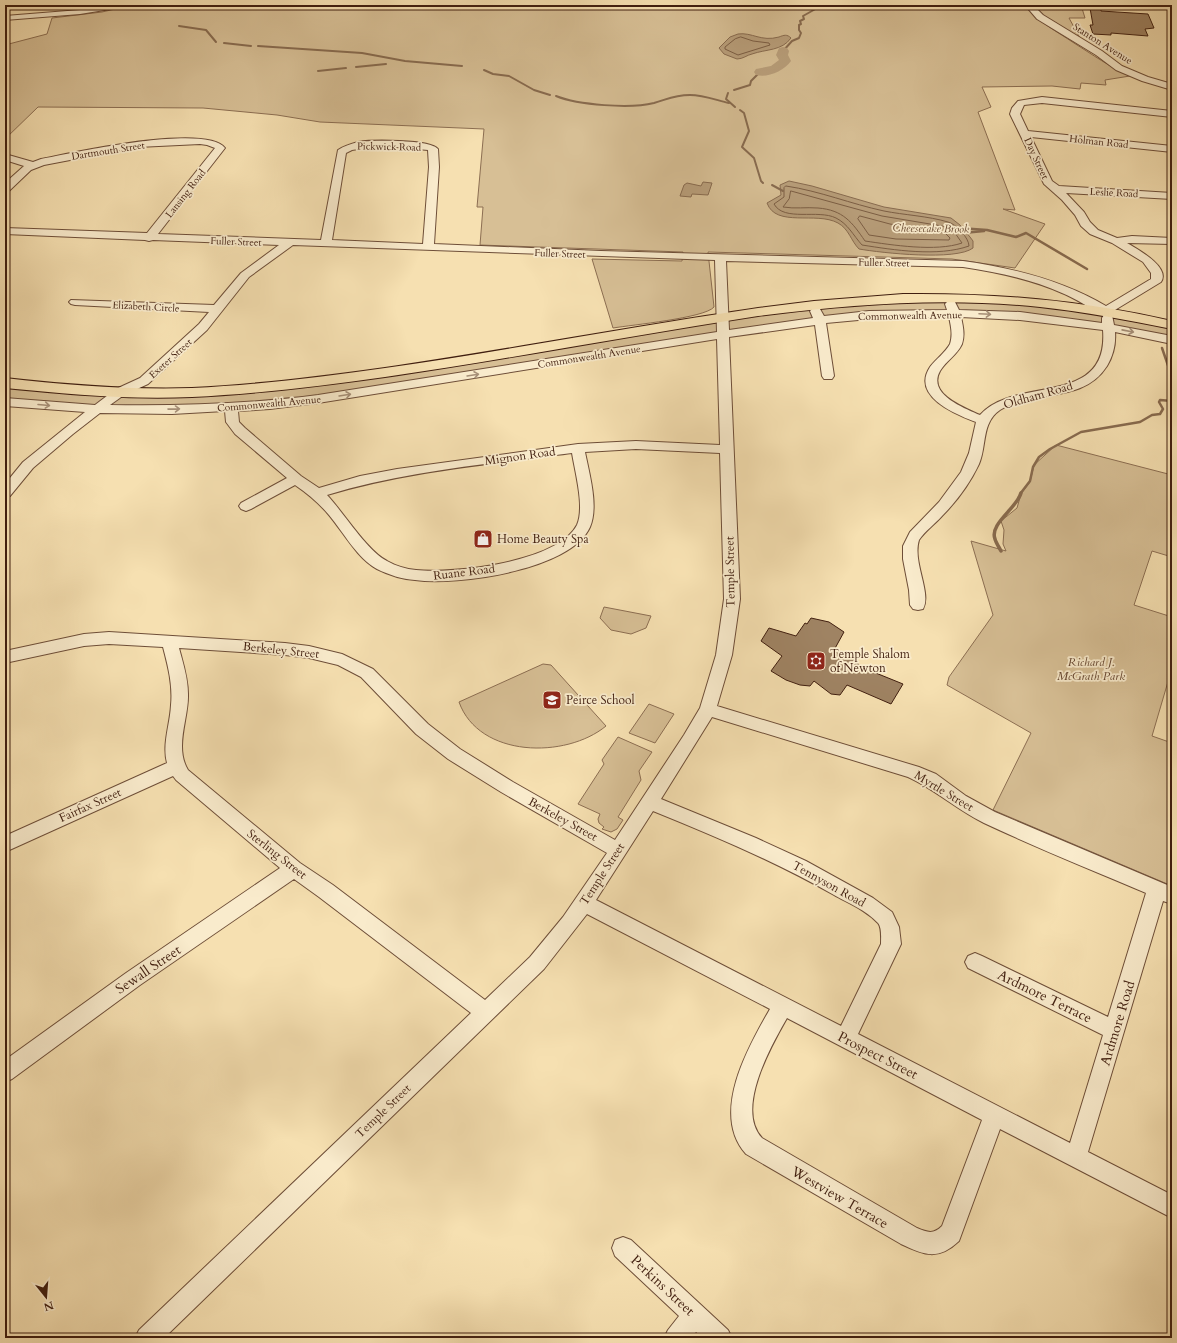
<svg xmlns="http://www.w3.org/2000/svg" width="1177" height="1343" viewBox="0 0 1177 1343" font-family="Cardo,serif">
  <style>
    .green { fill: #d7bf95; stroke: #8c6e52 }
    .water { fill: #b89e7a; stroke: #886b4f }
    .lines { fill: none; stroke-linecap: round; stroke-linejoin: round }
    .shore { stroke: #7c5e44; stroke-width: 1 }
    .stream-far2 { stroke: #886b4f; stroke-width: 2 }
    .stream-far1 { stroke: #886b4f; stroke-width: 2.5 }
    .stream { stroke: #886b4f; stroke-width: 3.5 }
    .river { fill: #b89e7a; fill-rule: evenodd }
    .building { fill: #9f8363; stroke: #401e0f }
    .minor-casing { stroke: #6e4e38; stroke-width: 2 }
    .major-casing { stroke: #401e0f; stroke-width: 2 }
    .minor { fill: #f9ebcc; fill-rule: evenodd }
    .major { fill: #f6e0b1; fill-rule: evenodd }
    .oneway { stroke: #a68f77 }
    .labels { text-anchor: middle; stroke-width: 3.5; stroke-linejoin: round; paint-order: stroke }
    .far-street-label { font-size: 10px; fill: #401e0f; stroke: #f9ebcc }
    .far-water-label { font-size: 11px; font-style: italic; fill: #6a4b34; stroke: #f9ebcc }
    .street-label { font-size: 12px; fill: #401e0f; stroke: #f9ebcc }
    .poi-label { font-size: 12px; fill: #401e0f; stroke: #f9ebcc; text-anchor: start }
    .park-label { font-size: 12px; font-style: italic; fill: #664630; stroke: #f9ebcc }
    .near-street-label { font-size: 14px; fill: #401e0f; stroke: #f9ebcc }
  </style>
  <rect width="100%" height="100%" fill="#f6e0b1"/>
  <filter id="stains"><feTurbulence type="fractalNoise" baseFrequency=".005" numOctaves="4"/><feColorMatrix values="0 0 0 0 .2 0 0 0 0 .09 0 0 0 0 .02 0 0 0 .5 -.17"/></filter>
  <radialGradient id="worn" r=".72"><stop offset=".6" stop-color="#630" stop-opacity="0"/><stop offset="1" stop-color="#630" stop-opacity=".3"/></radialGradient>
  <g class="green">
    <path d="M133,5H1026C1037,22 1058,32 1074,43C1093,55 1110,67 1130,76L1105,80L1106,85L1081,83L1080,89L1052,86L982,87L991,107L978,112L1015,210L1003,209L1045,224L1015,268L952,259L708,252L714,307C705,318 631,325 613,328L592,259L682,261L683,252L480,245L483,207H477L484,129L320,122L277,115L203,108L38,107L5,139V45L47,34L52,18L102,12Z"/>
    <path d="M1033,5H1081L1085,18H1069L1080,38L1035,10Z"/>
    <path d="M1011,301L1172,325V340L1020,316L869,315L318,399L172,410L5,402V383L84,391L250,388L853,302Z"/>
    <path d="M1056,445L1172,475V557L1152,551L1134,605L1172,617V668L1152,736L1172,743V886L993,810L1031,733L947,685L949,677L993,615L971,541L1006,551L1003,544L1004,530L1001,521L1017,508L1021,494L1030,482L1034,465Z"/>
    <path d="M604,607L651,616L646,628L631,634L611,630L600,618Z"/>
    <path d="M543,664L551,665L606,726C566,759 479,758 459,702Z"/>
    <path d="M649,704L674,714L655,743L629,733Z"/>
    <path d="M618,737L652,752L639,771L641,780L618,817L623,820L617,829L611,832L602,829L604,827L599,823L598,819L600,814L578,804L604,764L602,760Z"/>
  </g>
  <g class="water">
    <path d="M738,34C752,32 761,42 779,37C784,35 787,34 791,38C782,51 766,49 752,54C747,55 743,59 737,59L724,54L719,48L730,37Z"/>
    <path d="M789,181L812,186L884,207L951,218L960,225L970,237L973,241V248C956,261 882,253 859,249C851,241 849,229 838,223C816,211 776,228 767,203L781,195L780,185Z"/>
    <path d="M703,182L712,183L708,195L692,194L691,197L680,196L684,185L687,183L701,186Z"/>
  </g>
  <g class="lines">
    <g class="shore">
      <path d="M741,37L753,41L769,43L770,45L738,55L725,49V47L735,39Z"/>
      <path d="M786,186C820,191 851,204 884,211C904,215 928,216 948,222C956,224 969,238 969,246C938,257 894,250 862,245C853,235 848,224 836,218C818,209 784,222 774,204L784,197V188Z"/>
      <path d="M791,191L882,216L948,227L955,233L962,243C936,252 892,245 865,241C852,222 843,210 818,208C806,207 795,209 783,207L789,199Z"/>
      <path d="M860,216L890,224L945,233L950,238L949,240L896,239L869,235L858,219Z"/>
    </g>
    <g class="stream-far2">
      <path d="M179,26L206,30L216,42"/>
      <path d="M224,43L251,46"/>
      <path d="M258,46L362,53L405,61L462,66"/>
      <path d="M783,51L792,41L799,38L801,33L799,30V25L801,24L800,21L804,19L803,16L819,7L818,5"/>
      <path d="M356,67L386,64"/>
      <path d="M484,70L493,74L509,76L534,90L550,95"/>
      <path d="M318,71L346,68"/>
      <path d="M734,90L750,85L751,81L760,72"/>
      <path d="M728,93L726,99L735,107"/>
      <path d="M556,96C578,105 630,109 654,103C668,99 674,95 690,95C703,95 716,100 729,103"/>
      <path d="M740,110L744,113L749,131L742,147L754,158L761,181L763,183"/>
      <path d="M772,185L783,191"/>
    </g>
    <g class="stream-far1">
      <path d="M959,228L987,230L1016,237L1026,233L1087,269"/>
      <path d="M963,233L984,231"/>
      <path d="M1162,348L1172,377"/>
      <path d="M1172,391V393"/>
      <path d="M1020,494L1030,481L1033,467L1039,457L1050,449L1081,432L1140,422L1152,415L1160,414L1163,409L1159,402L1160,400L1172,401"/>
    </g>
    <path class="stream" d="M1001,551C999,547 996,543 995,539C989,524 1017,508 1021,493"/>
    <path class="river" d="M783,47L787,48L789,51L788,55L791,61C784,71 768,78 756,75L754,72L756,69L771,66L779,60L776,55L779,48Z"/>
  </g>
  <g class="building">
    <path d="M1090,8H1101V11L1148,14L1154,28L1145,29L1148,36L1111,33V35L1093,34L1090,25H1093Z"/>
    <path d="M811,618L829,622L844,632L833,652L849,654L861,667L903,684L891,704L847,685L840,695L831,694L814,681L810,686L800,685L786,680L771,671L782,656L761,641L769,628L796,636L805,623L807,624Z"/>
  </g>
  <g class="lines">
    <defs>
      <g id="minor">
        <path d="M108,5H127L123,7L80,14L5,20V16L80,10Z"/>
        <path d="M1025,5H1033L1043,15L1102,51L1122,66L1148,77L1172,84V90L1142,81L1116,70L1096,55L1037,19Z"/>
        <path d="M1042,97L1172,111V117L1042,103L1024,105L1020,114L1028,131L1172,146V152L1031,137L1052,181L1059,186L1172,193V199L1066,193L1084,212L1090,222L1098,230L1117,238L1132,236L1172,238V244L1127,243C1137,249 1171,267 1161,282L1110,313L1106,315C1094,311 1075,298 1062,293C1030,279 997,272 963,267L726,261L729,330L813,318L810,311L812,309H820L824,316L869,311L947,310L945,304L947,302H955L959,310L1020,312L1102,323V318L1104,315H1112L1114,325L1172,336V344L1115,332C1116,344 1113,356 1107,366C1083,404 1033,389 1000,410C981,423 987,446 979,464C970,483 957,501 942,516C935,524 925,531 919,540C912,562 932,593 923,609L918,610L913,609L910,605L909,590L903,559V546L910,532L939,502L961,472L969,453L976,422C955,414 911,396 930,367C936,359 945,353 950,344C953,335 951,326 949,317L869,319L826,323L834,376L832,379H824L822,376L815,325L729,337L740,599L732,655L717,706L919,767L936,774L966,796L995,812L1172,887V904L1163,901L1088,1152L1172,1195V1218L1000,1129L959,1241C938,1261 924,1255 901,1244L746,1154C710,1114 748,1047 770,1009L587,914L544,969L164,1338H135L139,1330L471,1013L319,897L294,879L140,985L12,1079L5,1082V1060L126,973L280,868L176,780L173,776L5,852V836L167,763C162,744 170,725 171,705C173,685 168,666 163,647L109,644L84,646L5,663V651L84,634L109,632L285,643L309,646L342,654L373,669L428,724L460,749L513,782L615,840L684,735L700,708L716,655L724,599L720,453L636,449L585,452C589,473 599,506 590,527C571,570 457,586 415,580C402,579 389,575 377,569C357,558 344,533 329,515C319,503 308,494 295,485L251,509L246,511L241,509L239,506L241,503L287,478L235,434L226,422L225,411L172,414L100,413L73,434L33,468L10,496L5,497V484L23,462L85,412L5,406V398L95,405L116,389L140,378L199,324L209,312L75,305L71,304L69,302L71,300L214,305L241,273L279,245L153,240L149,241L145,240L5,234V228L147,233L215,148L207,145L200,144L138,147L44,165L31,170L9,191L5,192V183L24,166L5,160V154L33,162L41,159C72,153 206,123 225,148L158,234L321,240L338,150C344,146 351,144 358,142C371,140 430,139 438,149L439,167L434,244L601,251L963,261C1013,268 1062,280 1106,306L1151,279V273L1143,262L1112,243L1090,234L1081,226L1075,215L1062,200L1044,184L1010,114L1012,108L1018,101ZM371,147H396L428,150L429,167L423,244L332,240L346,153L352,150ZM293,245L715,260L717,332L318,395C249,404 180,406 110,405L124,395L148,384L207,330L249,277ZM961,317L1020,320L1103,330C1109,408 1015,375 980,415C964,408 927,394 940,371C946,361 957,355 962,344C965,335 963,326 961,317ZM717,339L720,445L636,441L578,444L397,469L360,476L319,488L301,476L245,428L239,422L238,411L270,409L318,403ZM572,453C575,472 585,507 577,525C558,562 454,574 416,570C406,569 396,566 387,561C367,551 344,513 327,495C406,471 490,464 572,453ZM179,648L285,655L309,658L338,665L361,677L416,734L448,759L501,792L607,853L563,917L530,957L485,1000L333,885L300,863L188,770C174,747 189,718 188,694C188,678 183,663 179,648ZM712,717L908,777C935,789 957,810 984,823C1037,848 1092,870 1146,893L1108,1017L982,956L975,953L968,956L965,962L968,968L1103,1035L1070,1143L858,1034L901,944L899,927L892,912L873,898L806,861L756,838L661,799ZM653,811C715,836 776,862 834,895C848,903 866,910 878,923C882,928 881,937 881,944L841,1026L596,900ZM787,1018L982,1120L942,1226C934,1234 928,1233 917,1228L762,1138C735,1109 771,1046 787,1018Z"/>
        <path d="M623,1237L631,1240L728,1330L732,1338H703L696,1332L691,1338H664L668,1330L679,1316L615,1256L612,1248L615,1240Z"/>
      </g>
      <path id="major" d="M903,294C998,293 1080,300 1172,321V329C1128,320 1085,312 1040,307C946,297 852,304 758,316C634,335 510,359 385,377C321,386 256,394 192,397C129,400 67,394 5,388V378C67,385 129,390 192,388C256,385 321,377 385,368C510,350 634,326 758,308L814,301Z"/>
    </defs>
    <use href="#minor" class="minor-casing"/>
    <use href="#major" class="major-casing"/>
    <use href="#minor" class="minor"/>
    <use href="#major" class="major"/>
  </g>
  <defs><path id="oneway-shaft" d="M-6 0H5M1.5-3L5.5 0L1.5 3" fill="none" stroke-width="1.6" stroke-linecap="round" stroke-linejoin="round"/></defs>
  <g class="oneway">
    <use href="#oneway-shaft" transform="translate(985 314) rotate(3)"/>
    <use href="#oneway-shaft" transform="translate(1128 331) rotate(11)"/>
    <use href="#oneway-shaft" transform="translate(473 375) rotate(-9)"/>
    <use href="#oneway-shaft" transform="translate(345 395) rotate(-9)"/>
    <use href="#oneway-shaft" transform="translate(44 405) rotate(5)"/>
    <use href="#oneway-shaft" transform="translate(174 409) rotate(-1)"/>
  </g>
  <defs>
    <symbol id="shop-square" viewBox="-11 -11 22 22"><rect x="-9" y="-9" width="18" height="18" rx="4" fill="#8f2418" stroke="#f9ebcc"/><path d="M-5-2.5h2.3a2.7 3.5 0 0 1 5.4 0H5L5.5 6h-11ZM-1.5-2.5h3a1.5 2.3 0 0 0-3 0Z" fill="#fff"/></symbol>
    <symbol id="synagogue-square" viewBox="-11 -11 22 22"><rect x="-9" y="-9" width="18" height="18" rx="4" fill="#8f2418" stroke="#f9ebcc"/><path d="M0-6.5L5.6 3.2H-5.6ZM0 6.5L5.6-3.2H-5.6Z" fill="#fff"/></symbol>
    <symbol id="school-square" viewBox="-11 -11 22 22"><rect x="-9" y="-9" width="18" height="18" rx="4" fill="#8f2418" stroke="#f9ebcc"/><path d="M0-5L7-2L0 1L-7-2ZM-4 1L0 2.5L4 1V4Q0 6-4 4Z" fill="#fff"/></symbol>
  </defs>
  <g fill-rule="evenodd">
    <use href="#shop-square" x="472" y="528" width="22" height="22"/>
    <use href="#synagogue-square" x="805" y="650" width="22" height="22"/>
    <use href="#school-square" x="541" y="689" width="22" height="22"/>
  </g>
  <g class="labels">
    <g class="far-street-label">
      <text transform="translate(1103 43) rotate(32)" y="4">Stanton Avenue</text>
      <text transform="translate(1099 141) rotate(6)" y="4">Holman Road</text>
      <text transform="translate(389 146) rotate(1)" y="4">Pickwick Road</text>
      <text transform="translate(108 150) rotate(-9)" y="4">Dartmouth Street</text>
      <text transform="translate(1037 158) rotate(65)" y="4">Day Street</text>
      <text transform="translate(1114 192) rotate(3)" y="4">Leslie Road</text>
      <text transform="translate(185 193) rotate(-52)" y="4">Lansing Road</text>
      <text transform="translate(236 241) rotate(2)" y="4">Fuller Street</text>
      <text transform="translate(560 253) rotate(2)" y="4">Fuller Street</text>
      <text transform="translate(884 262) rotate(1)" y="4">Fuller Street</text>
      <text transform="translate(146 306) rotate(3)" y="4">Elizabeth Circle</text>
      <text transform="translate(910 315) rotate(-1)" y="4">Commonwealth Avenue</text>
      <text transform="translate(589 356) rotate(-9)" y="4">Commonwealth Avenue</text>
      <text transform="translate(170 358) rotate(-42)" y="4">Exeter Street</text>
      <text transform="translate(269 403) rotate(-5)" y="4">Commonwealth Avenue</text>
    </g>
    <g class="far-water-label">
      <text transform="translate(931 228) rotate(1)" y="4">Cheesecake Brook</text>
    </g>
    <g class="street-label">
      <text transform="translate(1038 395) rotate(-16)" y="4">Oldham Road</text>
      <text transform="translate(520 456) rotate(-8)" y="4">Mignon Road</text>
      <text transform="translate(464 572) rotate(-7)" y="4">Ruane Road</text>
      <text transform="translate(730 572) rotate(-91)" y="4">Temple Street</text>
      <text transform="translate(281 650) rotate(6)" y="4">Berkeley Street</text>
      <text transform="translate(944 791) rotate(31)" y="4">Myrtle Street</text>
      <text transform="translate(90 805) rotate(-24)" y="4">Fairfax Street</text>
      <text transform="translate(563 819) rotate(29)" y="4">Berkeley Street</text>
      <text transform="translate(277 854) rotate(38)" y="4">Sterling Street</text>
      <text transform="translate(602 874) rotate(-57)" y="4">Temple Street</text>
      <text transform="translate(829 884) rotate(29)" y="4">Tennyson Road</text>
      <text transform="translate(383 1111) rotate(-44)" y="4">Temple Street</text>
    </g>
    <g class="poi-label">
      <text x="497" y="543">Home Beauty Spa</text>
      <text x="830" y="658">Temple Shalom<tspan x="830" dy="14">of Newton</tspan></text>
      <text x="566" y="704">Peirce School</text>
    </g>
    <g class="park-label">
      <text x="1091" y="666">Richard J.<tspan x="1091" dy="14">McGrath Park</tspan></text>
    </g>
    <g class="near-street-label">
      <text transform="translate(148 969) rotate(-34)" y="5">Sewall Street</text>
      <text transform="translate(1045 996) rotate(26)" y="5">Ardmore Terrace</text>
      <text transform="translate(1117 1023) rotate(-73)" y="5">Ardmore Road</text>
      <text transform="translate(878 1055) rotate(27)" y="5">Prospect Street</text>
      <text transform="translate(840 1197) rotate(30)" y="5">Westview Terrace</text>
      <text transform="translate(663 1285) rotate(43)" y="5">Perkins Street</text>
    </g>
  </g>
  <rect width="1177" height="1343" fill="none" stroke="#f6e0b1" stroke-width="20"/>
  <rect x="6" y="6" width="1165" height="1331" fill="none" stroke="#401e0f" stroke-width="2"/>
  <rect x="10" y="10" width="1157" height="1323" fill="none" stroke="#401e0f"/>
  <g transform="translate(46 1297) rotate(163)" stroke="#f9ebcc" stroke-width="3" paint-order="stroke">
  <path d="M0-3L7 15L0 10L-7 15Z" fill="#401e0f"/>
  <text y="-6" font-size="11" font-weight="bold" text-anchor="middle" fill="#401e0f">N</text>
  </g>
  <rect width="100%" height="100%" filter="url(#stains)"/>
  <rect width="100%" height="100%" fill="url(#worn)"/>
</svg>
